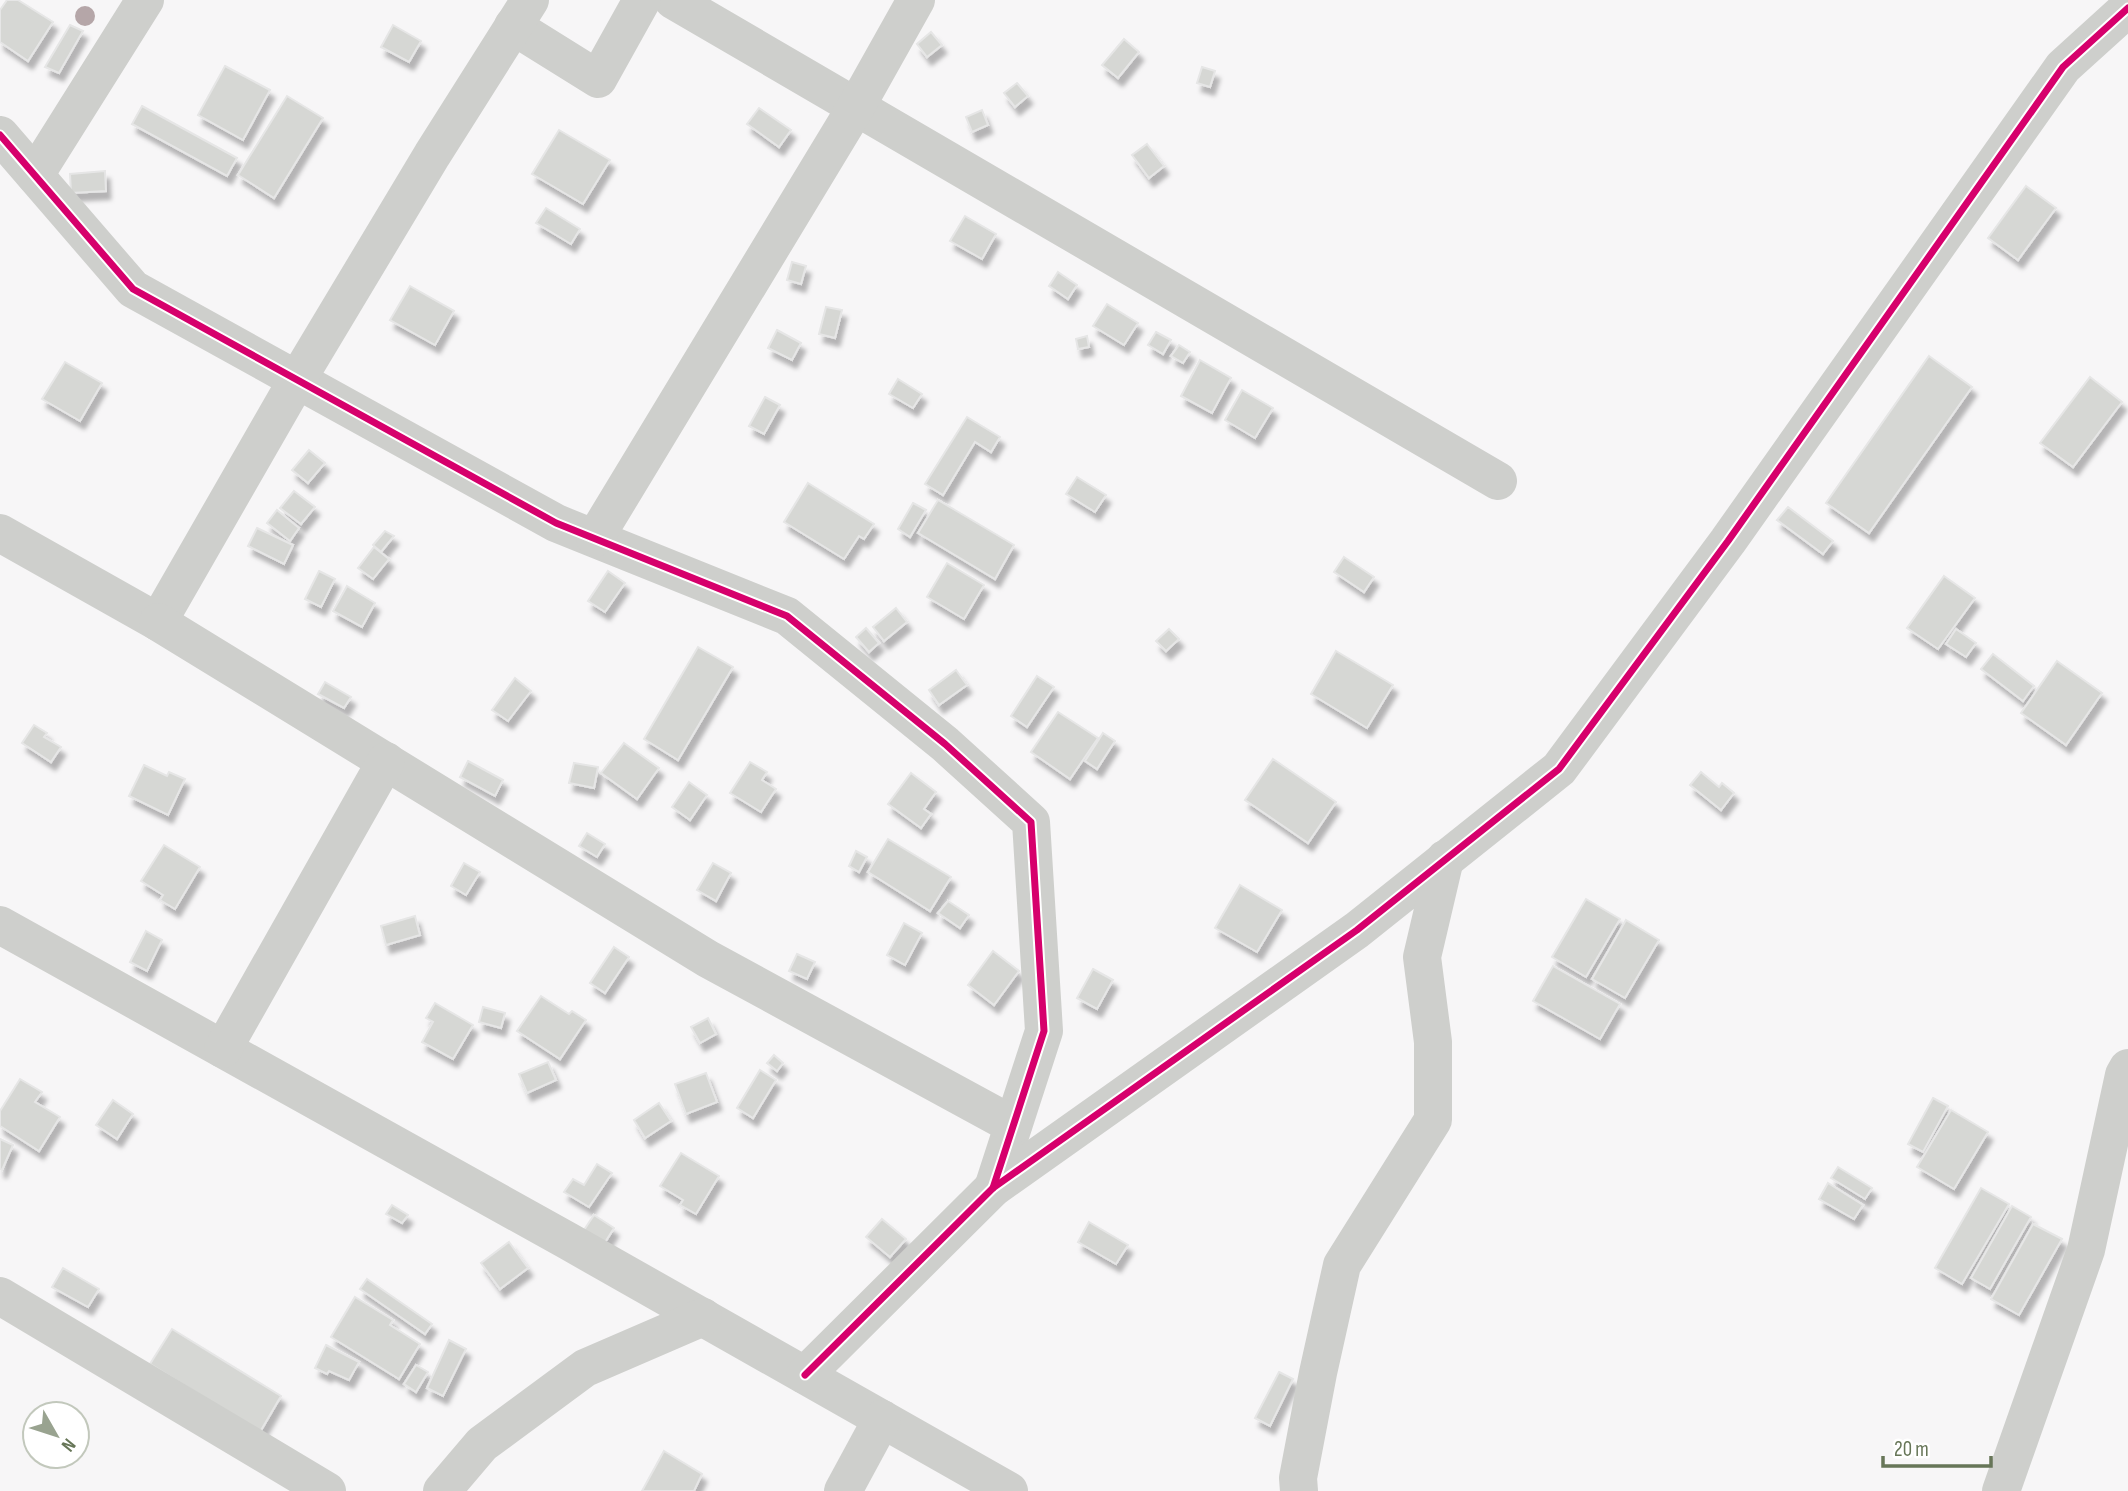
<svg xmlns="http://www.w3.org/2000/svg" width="2128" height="1491" viewBox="0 0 2128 1491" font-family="'Sofia Sans Condensed',sans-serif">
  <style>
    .building { fill: #d6d7d4; stroke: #e6e6e6; stroke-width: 2; filter: url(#shadow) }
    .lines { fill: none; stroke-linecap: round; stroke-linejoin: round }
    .minor { stroke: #cecfcc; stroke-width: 38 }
    .cycleway-casing { stroke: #fff; stroke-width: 11 }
    .cycleway { stroke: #d6006c; stroke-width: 7 }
    .tree { fill: #b5a6a8 }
  </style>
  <defs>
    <filter id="shadow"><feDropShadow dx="4.5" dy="8" stdDeviation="2" flood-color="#0004"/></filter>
  </defs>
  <rect width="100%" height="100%" fill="#f7f6f7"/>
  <g class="building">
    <path d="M7,0H18L53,22L28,61L0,42V10Z"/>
    <path d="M70,25L83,31L59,73L45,67Z"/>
    <path d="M393,25L421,41L409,62L381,47Z"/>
    <path d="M931,32L942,45L927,57L917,44Z"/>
    <path d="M1124,39L1139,52L1118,78L1102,65Z"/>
    <path d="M225,66L270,90L243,140L198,115Z"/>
    <path d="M1202,67L1215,71L1210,87L1197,83Z"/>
    <path d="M1017,83L1028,96L1015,107L1004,93Z"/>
    <path d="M287,96L323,118L274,198L238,175Z"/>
    <path d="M142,106L237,158L227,176L132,124Z"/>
    <path d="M759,108L791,130L779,147L747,124Z"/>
    <path d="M982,110L988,125L972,132L966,117Z"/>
    <path d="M559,130L610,160L583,204L532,174Z"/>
    <path d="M1147,144L1164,166L1149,178L1132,155Z"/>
    <path d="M105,171L106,191L71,193L70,174Z"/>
    <path d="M2026,186L2056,208L2018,260L1988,238Z"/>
    <path d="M546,208L580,229L571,244L536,223Z"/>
    <path d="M965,216L996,234L982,259L950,241Z"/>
    <path d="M792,262L806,266L801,284L787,280Z"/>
    <path d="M1058,272L1077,285L1068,299L1049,286Z"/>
    <path d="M410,286L454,311L435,345L390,320Z"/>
    <path d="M1107,304L1138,323L1124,345L1093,326Z"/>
    <path d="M826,307L842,310L835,338L819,334Z"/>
    <path d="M777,330L801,343L792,360L768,348Z"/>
    <path d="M1156,332L1171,340L1163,354L1148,345Z"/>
    <path d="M1087,336L1089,347L1078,349L1076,339Z"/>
    <path d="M1179,345L1190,352L1183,363L1171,356Z"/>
    <path d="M1929,356L1972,387L1869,533L1826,503Z"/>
    <path d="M1200,360L1231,378L1212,413L1181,396Z"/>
    <path d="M65,362L102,383L80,421L42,399Z"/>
    <path d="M2090,377L2122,402L2073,467L2040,443Z"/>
    <path d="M898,379L922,394L913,408L889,394Z"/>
    <path d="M1242,390L1273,408L1255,438L1225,420Z"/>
    <path d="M765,397L780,405L764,434L749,426Z"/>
    <path d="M967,417L1000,437L991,452L975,442L943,495L925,484Z"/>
    <path d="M309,450L325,463L308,483L292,470Z"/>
    <path d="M1077,477L1106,495L1095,512L1066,494Z"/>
    <path d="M808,483L874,524L864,539L859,536L844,559L784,522Z"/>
    <path d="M294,491L315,507L301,524L280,508Z"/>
    <path d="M938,500L1014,545L995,579L918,533Z"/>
    <path d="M913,503L926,510L910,537L898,529Z"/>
    <path d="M1788,507L1833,541L1823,554L1777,520Z"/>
    <path d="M277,510L299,528L290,541L267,523Z"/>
    <path d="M257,528L293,545L284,564L248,546Z"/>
    <path d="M385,531L394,536L381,552L373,545Z"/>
    <path d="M374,547L389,559L373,579L358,568Z"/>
    <path d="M1344,557L1374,577L1364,592L1334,572Z"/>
    <path d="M947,563L984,585L964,619L927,597Z"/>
    <path d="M319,571L335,579L321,607L305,599Z"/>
    <path d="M608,571L625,583L605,612L588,601Z"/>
    <path d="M1944,576L1975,598L1938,649L1907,628Z"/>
    <path d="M347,586L375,603L362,627L333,611Z"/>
    <path d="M896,608L907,622L884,641L873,627Z"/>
    <path d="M866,628L879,643L869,652L856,637Z"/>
    <path d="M1169,629L1179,639L1166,651L1156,641Z"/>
    <path d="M1956,629L1976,643L1966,657L1946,644Z"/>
    <path d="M698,647L733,667L678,760L644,739Z"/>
    <path d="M1336,651L1393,685L1367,728L1311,694Z"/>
    <path d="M1993,654L2034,686L2023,701L1981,669Z"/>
    <path d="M2057,661L2102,693L2066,745L2021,713Z"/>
    <path d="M956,670L967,685L939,705L929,690Z"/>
    <path d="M1037,676L1054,687L1027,727L1011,716Z"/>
    <path d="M515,678L531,691L508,721L492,710Z"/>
    <path d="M325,682L351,697L344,708L318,694Z"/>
    <path d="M1058,712L1098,738L1070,779L1031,752Z"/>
    <path d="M34,725L47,733L44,737L61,747L51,762L22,743Z"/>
    <path d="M1103,733L1115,741L1097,769L1085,761Z"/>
    <path d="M624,743L659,768L637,799L601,773Z"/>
    <path d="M1273,759L1336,802L1308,843L1245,800Z"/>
    <path d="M468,761L503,780L495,796L460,777Z"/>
    <path d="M750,762L767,772L762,780L776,789L761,812L730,793Z"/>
    <path d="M574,763L598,767L594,788L569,783Z"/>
    <path d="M144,765L167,776L169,772L185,779L168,815L129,796Z"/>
    <path d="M1701,772L1719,787L1722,783L1734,793L1721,810L1690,785Z"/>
    <path d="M911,773L936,792L924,809L931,814L921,828L888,804Z"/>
    <path d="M689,782L707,795L690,820L672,807Z"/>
    <path d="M587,833L605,844L597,857L579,846Z"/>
    <path d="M888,839L951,877L930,911L868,872Z"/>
    <path d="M164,845L200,867L175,909L160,900L163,895L141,881Z"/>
    <path d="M856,851L867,857L859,872L849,866Z"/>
    <path d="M464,863L480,872L466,895L451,886Z"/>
    <path d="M713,863L731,873L716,901L697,890Z"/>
    <path d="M1240,885L1282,910L1257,952L1215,928Z"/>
    <path d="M1586,899L1620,919L1586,977L1552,957Z"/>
    <path d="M948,901L969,915L960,928L938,913Z"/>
    <path d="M415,916L420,935L386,945L381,926Z"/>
    <path d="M1626,920L1659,940L1625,998L1592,979Z"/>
    <path d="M904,923L922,933L905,965L887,955Z"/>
    <path d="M146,931L162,940L147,971L130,962Z"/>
    <path d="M614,947L629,957L605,993L590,983Z"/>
    <path d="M993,951L1019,971L994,1005L968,985Z"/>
    <path d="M797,954L815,962L807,979L789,971Z"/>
    <path d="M1553,966L1620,1004L1600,1039L1533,1001Z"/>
    <path d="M1093,969L1113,980L1097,1009L1077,998Z"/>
    <path d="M541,996L569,1014L572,1011L586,1020L560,1059L517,1031Z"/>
    <path d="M435,1003L473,1025L453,1059L422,1042L433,1022L426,1018Z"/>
    <path d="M483,1007L505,1013L501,1028L479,1022Z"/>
    <path d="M708,1018L716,1034L700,1043L691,1027Z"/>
    <path d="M774,1055L783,1063L777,1071L767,1063Z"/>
    <path d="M548,1062L556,1080L527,1093L519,1074Z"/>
    <path d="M760,1070L776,1080L753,1118L737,1108Z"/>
    <path d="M706,1073L717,1102L686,1114L675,1084Z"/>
    <path d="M20,1079L42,1092L35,1102L60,1117L39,1151L0,1126V1111Z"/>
    <path d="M1933,1098L1948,1106L1923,1152L1908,1144Z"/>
    <path d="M113,1100L133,1114L117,1139L96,1125Z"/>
    <path d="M659,1103L671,1121L645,1138L634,1120Z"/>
    <path d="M1951,1110L1988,1132L1954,1189L1917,1167Z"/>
    <path d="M0,1139L13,1145L2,1170L0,1169Z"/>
    <path d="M681,1153L719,1176L696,1214L680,1205L683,1200L660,1186Z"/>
    <path d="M597,1164L612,1173L589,1207L564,1192L573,1179L584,1185Z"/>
    <path d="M1838,1167L1872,1188L1865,1199L1831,1178Z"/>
    <path d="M1828,1183L1863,1205L1854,1219L1819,1199Z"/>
    <path d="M1981,1188L2009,1204L1962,1284L1935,1268Z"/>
    <path d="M392,1205L408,1215L402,1223L386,1214Z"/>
    <path d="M2012,1206L2031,1217L1990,1289L1971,1278Z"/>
    <path d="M594,1215L614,1228L604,1244L584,1230Z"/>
    <path d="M882,1219L906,1239L890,1257L866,1237Z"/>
    <path d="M1089,1222L1128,1245L1116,1264L1078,1242Z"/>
    <path d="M2033,1224L2062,1239L2019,1315L1991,1299Z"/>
    <path d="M509,1242L528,1268L500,1289L481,1263Z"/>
    <path d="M63,1268L99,1289L88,1307L52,1287Z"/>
    <path d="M367,1279L432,1324L425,1334L360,1289Z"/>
    <path d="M355,1297L393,1320L390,1325L420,1344L399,1379L331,1337Z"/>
    <path d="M172,1329L281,1396L260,1432L150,1364Z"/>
    <path d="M449,1340L466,1349L443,1396L427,1388Z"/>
    <path d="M326,1345L359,1362L349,1380L329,1371L327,1374L315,1368Z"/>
    <path d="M416,1365L428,1372L416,1392L404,1384Z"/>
    <path d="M1279,1372L1293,1379L1270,1426L1255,1418Z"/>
    <path d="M664,1451L702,1474L694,1491H642Z"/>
  </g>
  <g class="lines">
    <g class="minor">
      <path d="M673,0L1498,481"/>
      <path d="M513,26L598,79L642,0"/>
      <path d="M0,135L133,289L556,523L787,616L945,744L1031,822L1044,1031L993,1188"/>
      <path d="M35,175L145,0"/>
      <path d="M0,533L158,622L297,380L432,155L530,0"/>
      <path d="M595,538L856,107L916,0"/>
      <path d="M158,622L708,959L1013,1125"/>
      <path d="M0,925L568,1241L1009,1491"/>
      <path d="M223,1049L386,761"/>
      <path d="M0,1296L327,1491"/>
      <path d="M805,1375L993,1188L1357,930L1559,769L1728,541L2063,67L2128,8"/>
      <path d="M442,1491L482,1444L585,1368L703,1317"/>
      <path d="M843,1491L882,1419"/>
      <path d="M1299,1491L1298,1478L1318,1373L1342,1265L1433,1120V1042L1422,957L1445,859"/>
      <path d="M2001,1491L2086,1250L2124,1075L2128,1068"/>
    </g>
    <defs>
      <g id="cycleway">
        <path d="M0,135L133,289L556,523L787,616L945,744L1031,822L1044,1031L993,1188"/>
        <path d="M805,1375L993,1188L1357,930L1559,769L1728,541L2063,67L2128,8"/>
      </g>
    </defs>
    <use href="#cycleway" class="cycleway-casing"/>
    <use href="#cycleway" class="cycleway"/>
  </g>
  <circle class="tree" cx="85" cy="16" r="10"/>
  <g transform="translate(56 1435) rotate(129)"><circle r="33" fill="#ffffff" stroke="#c2c8bc" stroke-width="2"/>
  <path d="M0-5L12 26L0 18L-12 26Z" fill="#99a390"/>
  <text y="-10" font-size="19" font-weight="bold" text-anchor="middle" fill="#677658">N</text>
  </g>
  <path d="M1883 1456v10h108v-10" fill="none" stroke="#677658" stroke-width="3.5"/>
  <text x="1894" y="1456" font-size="21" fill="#677658" stroke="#ffffff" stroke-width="5" paint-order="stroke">20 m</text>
</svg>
